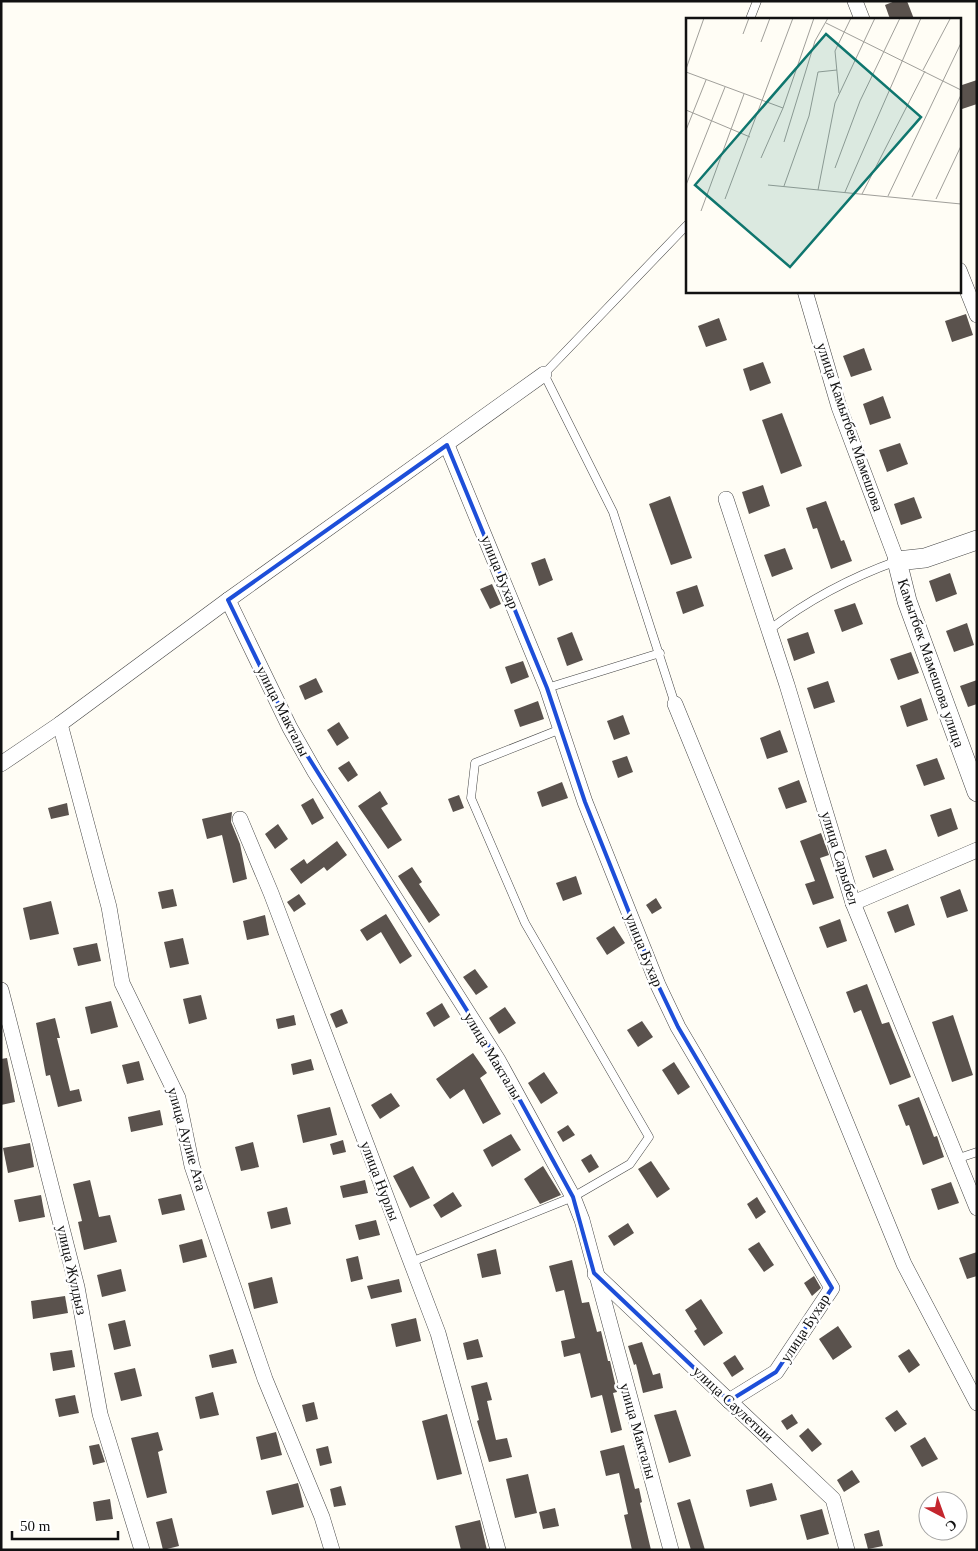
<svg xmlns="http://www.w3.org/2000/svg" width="978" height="1551" viewBox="0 0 978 1551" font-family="'Times New Roman',serif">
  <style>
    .building { fill: #5a524d }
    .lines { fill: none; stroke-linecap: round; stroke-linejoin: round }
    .service-casing { stroke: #444; stroke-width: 9 }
    .minor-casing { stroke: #444; stroke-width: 16 }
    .tertiary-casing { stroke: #444; stroke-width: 20 }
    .service { stroke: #fff; stroke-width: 8 }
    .minor { stroke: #fff; stroke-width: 15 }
    .tertiary { stroke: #fff; stroke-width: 19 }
    .marked { fill: none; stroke: #1d4ed8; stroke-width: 4; stroke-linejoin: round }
    .labels { text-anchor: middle; stroke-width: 5; stroke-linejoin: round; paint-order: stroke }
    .street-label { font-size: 15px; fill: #111; stroke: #fff }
    .inset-road { fill: none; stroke: #a09f9a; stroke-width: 1 }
    .view { fill: #0f766e; fill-opacity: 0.15; stroke: #0f766e; stroke-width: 2.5 }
    .inset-edge { fill: none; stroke: #111; stroke-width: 2.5 }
  </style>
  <rect width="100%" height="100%" fill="#fffdf5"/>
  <g class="building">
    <path d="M895,1H907L914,19H890L885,5Z"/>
    <path d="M977,80V104L962,109L959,100V86Z"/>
    <path d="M966,314L973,335L952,342L945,321Z"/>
    <path d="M719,318L727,340L706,347L698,326Z"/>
    <path d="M864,348L872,370L851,377L843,356Z"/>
    <path d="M763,362L771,383L750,391L743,369Z"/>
    <path d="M883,396L891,418L870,425L863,404Z"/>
    <path d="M782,413L802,466L781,474L762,420Z"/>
    <path d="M900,443L908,464L887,472L879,450Z"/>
    <path d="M763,485L770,506L749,514L742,492Z"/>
    <path d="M670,496L692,558L671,565L649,504Z"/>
    <path d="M914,497L922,518L901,525L894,504Z"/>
    <path d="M826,501L841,541L844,540L852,561L831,569L817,528L813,529L806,508Z"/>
    <path d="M785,548L793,569L772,577L764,555Z"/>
    <path d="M545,558L553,580L539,586L531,563Z"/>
    <path d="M950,573L957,594L936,602L929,581Z"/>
    <path d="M492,584L501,604L490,609L480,589Z"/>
    <path d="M697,585L704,606L683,614L676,592Z"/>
    <path d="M855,603L863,624L842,632L834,610Z"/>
    <path d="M967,623L974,645L954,652L946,631Z"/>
    <path d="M572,632L583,660L567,666L557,638Z"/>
    <path d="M808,632L815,653L794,661L787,639Z"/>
    <path d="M911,652L919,673L898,680L890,659Z"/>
    <path d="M523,661L529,677L511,684L505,667Z"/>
    <path d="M316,678L323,692L305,700L299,686Z"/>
    <path d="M977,680V704L968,707L960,686Z"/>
    <path d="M828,681L835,702L814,709L807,688Z"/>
    <path d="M921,698L928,720L907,727L900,706Z"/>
    <path d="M538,701L544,719L520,727L514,710Z"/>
    <path d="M623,715L630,734L614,740L607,721Z"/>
    <path d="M339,722L349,738L337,746L327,730Z"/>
    <path d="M780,730L788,752L767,759L760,738Z"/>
    <path d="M627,756L633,772L618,778L612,761Z"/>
    <path d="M937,758L945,779L924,786L916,765Z"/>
    <path d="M349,761L358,775L348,782L338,768Z"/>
    <path d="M799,780L807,802L786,809L778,788Z"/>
    <path d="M562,782L568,798L542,807L537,792Z"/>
    <path d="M380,791L388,804L381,808L402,840L388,849L358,806Z"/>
    <path d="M459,795L464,808L453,812L448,799Z"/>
    <path d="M313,798L324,818L312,825L301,805Z"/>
    <path d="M67,803L69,815L51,819L48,808Z"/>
    <path d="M951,808L958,829L938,837L930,815Z"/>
    <path d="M232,812L231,822L240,844L247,879L233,883L222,835L207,839L202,819Z"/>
    <path d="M278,824L288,839L275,849L265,834Z"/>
    <path d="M821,833L829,855L820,858L834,898L813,905L805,884L815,881L800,841Z"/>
    <path d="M337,841L347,855L327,871L324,867L301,884L290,869L304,859L307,864Z"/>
    <path d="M886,849L894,870L873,878L865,856Z"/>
    <path d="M412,867L422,882L419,884L440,915L429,923L398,876Z"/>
    <path d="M576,876L582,894L563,901L556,883Z"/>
    <path d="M173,889L177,906L162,909L158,892Z"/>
    <path d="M960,889L968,911L947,918L940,897Z"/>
    <path d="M299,894L306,904L294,912L287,902Z"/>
    <path d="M656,898L662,908L652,914L646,905Z"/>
    <path d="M51,901L59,934L30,940L23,908Z"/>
    <path d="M908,904L915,925L895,933L887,912Z"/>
    <path d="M386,914L412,956L400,964L381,932L367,941L360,930Z"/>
    <path d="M265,915L269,935L247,940L243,921Z"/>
    <path d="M840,919L847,941L827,948L819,927Z"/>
    <path d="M614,926L625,943L607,955L596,938Z"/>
    <path d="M183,938L189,964L170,968L164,942Z"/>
    <path d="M97,943L101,961L78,966L73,948Z"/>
    <path d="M475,969L488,987L476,995L463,977Z"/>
    <path d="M867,984L882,1024L889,1022L911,1077L890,1085L861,1010L854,1013L846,992Z"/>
    <path d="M201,995L207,1019L189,1024L183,999Z"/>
    <path d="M111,1001L118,1027L91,1034L85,1007Z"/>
    <path d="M442,1003L450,1017L434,1027L426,1013Z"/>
    <path d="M505,1007L516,1023L499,1034L489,1018Z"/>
    <path d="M342,1009L348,1023L336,1028L330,1014Z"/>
    <path d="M294,1015L296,1025L278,1029L276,1019Z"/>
    <path d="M953,1015L973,1075L952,1082L932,1022Z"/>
    <path d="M55,1018L60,1038H57L70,1091L79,1089L82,1101L58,1107L50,1075L46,1076L36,1023Z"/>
    <path d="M642,1021L653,1037L638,1047L627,1030Z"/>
    <path d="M473,1053L487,1073L480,1078L501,1114L483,1124L464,1089L450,1099L436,1079Z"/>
    <path d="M7,1058L15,1102L1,1105V1059Z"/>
    <path d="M311,1059L314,1070L293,1075L291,1064Z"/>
    <path d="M139,1061L144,1080L127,1084L122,1065Z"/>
    <path d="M674,1062L690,1087L678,1095L662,1070Z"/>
    <path d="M544,1072L558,1093L541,1104L528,1083Z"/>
    <path d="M391,1093L400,1106L380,1119L371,1105Z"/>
    <path d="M919,1097L934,1137L937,1136L944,1157L923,1165L909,1125L906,1126L898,1105Z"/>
    <path d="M330,1107L337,1135L303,1143L297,1115Z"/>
    <path d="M160,1110L163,1125L131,1132L128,1117Z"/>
    <path d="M568,1125L575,1135L563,1142L557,1132Z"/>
    <path d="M511,1134L521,1150L492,1167L483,1150Z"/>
    <path d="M343,1140L346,1152L333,1155L330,1144Z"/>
    <path d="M253,1142L259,1167L241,1171L235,1147Z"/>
    <path d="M30,1143L34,1167L8,1173L3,1148Z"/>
    <path d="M591,1154L599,1167L589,1173L581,1160Z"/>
    <path d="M651,1161L670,1189L657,1198L638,1169Z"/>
    <path d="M413,1166L430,1198L410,1208L393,1176Z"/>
    <path d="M543,1166L561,1195L540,1204L524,1179Z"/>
    <path d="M90,1180L99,1217L110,1215L117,1242L84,1250L78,1222L82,1221L73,1184Z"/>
    <path d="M365,1180L368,1193L343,1198L340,1186Z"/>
    <path d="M951,1182L959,1203L938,1210L931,1189Z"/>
    <path d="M453,1192L462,1206L441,1218L433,1205Z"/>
    <path d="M181,1194L185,1210L162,1215L158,1199Z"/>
    <path d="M41,1195L45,1217L19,1222L14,1200Z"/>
    <path d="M757,1197L766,1212L756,1219L747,1204Z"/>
    <path d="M287,1207L291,1224L271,1229L267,1212Z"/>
    <path d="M376,1220L380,1235L359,1240L355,1225Z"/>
    <path d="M628,1223L634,1233L614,1246L608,1236Z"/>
    <path d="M202,1239L207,1257L183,1263L179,1245Z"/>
    <path d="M759,1242L774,1265L764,1272L748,1249Z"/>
    <path d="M496,1249L501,1274L482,1278L477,1254Z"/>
    <path d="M977,1252V1276L967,1279L959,1258Z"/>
    <path d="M358,1256L363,1279L351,1282L346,1259Z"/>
    <path d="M572,1260L582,1303L589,1302L597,1332L601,1331L608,1361H610L617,1392L613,1393L622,1430L611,1433L602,1395L591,1398L580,1353L564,1357L561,1341L575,1338L564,1290L556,1292L549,1266Z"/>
    <path d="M121,1269L126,1291L102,1297L97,1275Z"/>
    <path d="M814,1276L821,1288L812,1296L804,1283Z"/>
    <path d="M272,1277L278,1303L254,1309L248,1283Z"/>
    <path d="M399,1279L402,1292L371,1299L367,1286Z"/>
    <path d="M65,1296L68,1313L33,1319L31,1301Z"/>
    <path d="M701,1299L723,1333L704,1346L694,1331L697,1329L685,1310Z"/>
    <path d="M416,1318L421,1341L396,1347L391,1324Z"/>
    <path d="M125,1320L131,1346L114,1350L108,1324Z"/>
    <path d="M838,1326L852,1347L833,1360L819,1339Z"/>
    <path d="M478,1339L483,1357L467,1360L463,1343Z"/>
    <path d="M642,1342L653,1375L660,1373L663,1388L643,1393L636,1364L634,1365L628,1346Z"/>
    <path d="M233,1349L237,1363L212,1368L209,1355Z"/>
    <path d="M909,1349L920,1365L909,1373L898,1356Z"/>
    <path d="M72,1350L75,1367L53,1371L50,1353Z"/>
    <path d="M735,1355L744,1369L732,1377L723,1363Z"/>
    <path d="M135,1368L142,1396L121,1401L114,1373Z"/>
    <path d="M487,1382L492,1400L487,1401L496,1440L507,1438L512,1457L489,1462L477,1421L479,1420L471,1386Z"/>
    <path d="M213,1392L219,1415L200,1419L195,1397Z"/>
    <path d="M75,1395L79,1413L59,1417L55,1399Z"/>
    <path d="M314,1402L318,1419L306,1422L302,1405Z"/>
    <path d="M676,1410L691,1456L669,1463L654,1415Z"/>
    <path d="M897,1410L907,1424L895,1432L885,1418Z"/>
    <path d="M447,1414L462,1474L437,1480L422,1421Z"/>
    <path d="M792,1414L798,1423L787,1430L781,1421Z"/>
    <path d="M808,1428L822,1444L812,1452L799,1436Z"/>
    <path d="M158,1432L163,1450L158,1452L167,1493L147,1498L131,1438Z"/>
    <path d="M276,1432L282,1455L261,1460L256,1437Z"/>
    <path d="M925,1437L938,1459L922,1467L910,1446Z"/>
    <path d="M99,1444L105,1462L93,1465L89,1446Z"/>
    <path d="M624,1445L635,1489L639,1488L642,1502L640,1503L651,1550H632L624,1515L628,1514L619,1473L606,1476L600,1451Z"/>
    <path d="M328,1446L332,1463L320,1466L316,1449Z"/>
    <path d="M852,1470L860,1482L844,1492L837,1480Z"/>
    <path d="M528,1474L537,1513L515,1518L506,1479Z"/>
    <path d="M298,1483L304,1507L272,1515L266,1491Z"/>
    <path d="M772,1483L777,1500L750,1507L746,1490Z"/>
    <path d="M341,1486L346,1505L334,1507L330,1489Z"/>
    <path d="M110,1499L113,1519L96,1521L93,1502Z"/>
    <path d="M690,1499L705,1550H691L677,1503Z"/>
    <path d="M555,1508L559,1526L543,1529L539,1512Z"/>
    <path d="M822,1509L829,1534L807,1540L800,1515Z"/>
    <path d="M172,1518L179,1546L163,1550L156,1522Z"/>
    <path d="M480,1520L487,1550H461L455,1526Z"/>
    <path d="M879,1530L883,1546L868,1549L864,1534Z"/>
  </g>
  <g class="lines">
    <defs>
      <g id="service">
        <path d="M750,19L757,1"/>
        <path d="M769,630C807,601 852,577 897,561"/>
        <path d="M547,688L660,653"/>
        <path d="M675,704L613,512L544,374L687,225"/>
        <path d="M956,1159L977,1152"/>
        <path d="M411,1262L573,1197L630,1164L649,1137L525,923L471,798L475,763L561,729"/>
      </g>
      <g id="minor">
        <path d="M855,1L862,19"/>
        <path d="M959,270L977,315"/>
        <path d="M805,291L839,407L897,561"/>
        <path d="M447,445L547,688L585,802L658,985L678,1027L832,1288L776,1372L729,1401"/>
        <path d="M726,499L787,685L853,903L977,1208"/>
        <path d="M228,600L290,728L315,772L498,1060L573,1197L582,1220L671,1550"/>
        <path d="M675,704L904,1264L977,1403"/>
        <path d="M60,724L109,907L122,983L178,1098L192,1166L265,1379L322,1517L332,1550"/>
        <path d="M1,764L60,724L228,600L544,374"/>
        <path d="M240,819L271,893L438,1333L498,1550"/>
        <path d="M853,903L977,850"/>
        <path d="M1,990L77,1287L100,1414L142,1550"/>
        <path d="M595,1274L833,1499L847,1550"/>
      </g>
      <path id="tertiary" d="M977,540L925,558L897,561L907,601L977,792"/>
    </defs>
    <use href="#service" class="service-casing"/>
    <use href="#minor" class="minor-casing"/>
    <use href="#tertiary" class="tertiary-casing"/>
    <use href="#service" class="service"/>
    <use href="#minor" class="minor"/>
    <use href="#tertiary" class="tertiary"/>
  </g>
  <path class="marked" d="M447,445L547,688L585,802L658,985L678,1027L832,1288L776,1372L729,1401L594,1273L573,1197L498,1060L290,728L228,600Z"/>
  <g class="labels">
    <g class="street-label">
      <text transform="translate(850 427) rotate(71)" y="5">улица Камытбек Мамешова</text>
      <text transform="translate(500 572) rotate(68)" y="5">улица Бухар</text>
      <text transform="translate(931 663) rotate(71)" y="5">Камытбек Мамешова улица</text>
      <text transform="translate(283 711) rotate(63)" y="5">улица Макталы</text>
      <text transform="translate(840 858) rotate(73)" y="5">улица Сарыбел</text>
      <text transform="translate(644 950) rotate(68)" y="5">улица Бухар</text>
      <text transform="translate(493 1056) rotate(59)" y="5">улица Макталы</text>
      <text transform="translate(187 1139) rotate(74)" y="5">улица Аулие Ата</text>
      <text transform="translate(380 1181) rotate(69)" y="5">улица Нурлы</text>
      <text transform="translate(72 1270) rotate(77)" y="5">улица Жулдыз</text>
      <text transform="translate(805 1328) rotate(-57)" y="5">улица Бухар</text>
      <text transform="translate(733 1404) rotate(43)" y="5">улица Саулетши</text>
      <text transform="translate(638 1431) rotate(74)" y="5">улица Макталы</text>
    </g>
  </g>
  <g transform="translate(686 18)">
    <rect width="275" height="275" fill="#fffdf5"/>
    <path class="inset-road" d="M140,5L275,72M57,16L63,0M75,24L84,0M0,51L18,0M237,52L264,1M0,54L97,90M153,75L149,33L165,0M0,92L64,119M0,112L20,62M98,124L129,23L142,0M75,140L97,90L128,0M149,150L174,83L214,0M0,167L39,69M82,167L275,186M98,168L123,98L132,54L151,52M132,172L149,85L189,0M159,174L235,0M176,176L239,53M202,178L275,25M226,179L275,77M39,181L107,0M250,181L275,128M15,193L58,76"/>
    <path class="view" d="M140,16L235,99L104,249L9,167Z"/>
    <rect width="275" height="275" class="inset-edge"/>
  </g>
  <rect width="978" height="1551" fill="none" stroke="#111111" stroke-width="5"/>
  <g transform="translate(943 1516) rotate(139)"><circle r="24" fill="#ffffff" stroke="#a0a0a0"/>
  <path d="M0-4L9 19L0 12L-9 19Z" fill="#c4262e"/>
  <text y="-8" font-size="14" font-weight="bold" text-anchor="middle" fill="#111111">С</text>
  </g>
  <path d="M12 1531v8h106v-8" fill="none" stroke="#111111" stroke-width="2.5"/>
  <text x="20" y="1531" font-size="15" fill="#111111" stroke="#ffffff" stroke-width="4" paint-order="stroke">50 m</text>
</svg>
